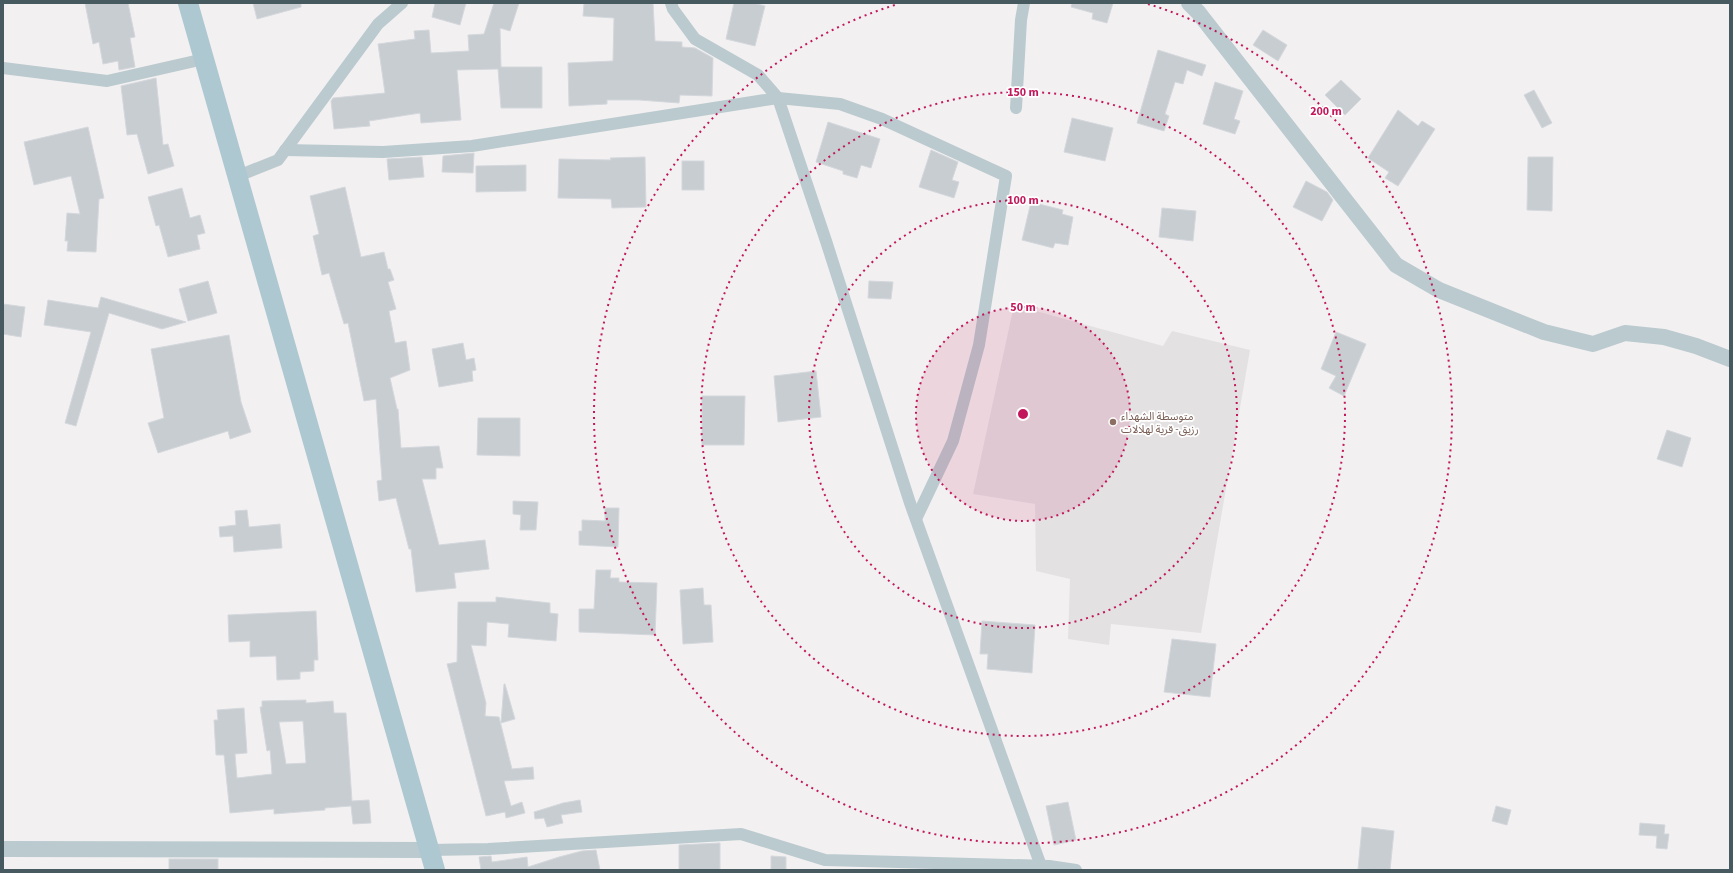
<svg xmlns="http://www.w3.org/2000/svg" width="1733" height="873" viewBox="0 0 1733 873" font-family="'Source Sans 3','Noto Sans Arabic',sans-serif">
  <style>
    .education { fill: #e4e1e3 }
    .building { fill: #c7cdd0; stroke: #d4d8dd; fill-rule: evenodd }
    .lines { fill: none; stroke-linecap: round; stroke-linejoin: round }
    .minor { stroke: #bacacf; stroke-width: 12 }
    .tertiary { stroke: #bacacf; stroke-width: 16 }
    .primary { stroke: #aec8d2; stroke-width: 20 }
    .ring { fill: none; stroke: #c2185b; stroke-width: 2; stroke-dasharray: 2 4 }
    .education-dot { fill: #8d6e63; stroke: #fff; stroke-width: 1.5 }
    .labels { text-anchor: middle; stroke-width: 3.5; stroke-linejoin: round; paint-order: stroke }
    .education-label { font-size: 11px; fill: #785e54; stroke: #fff; text-anchor: start }
    .centre { fill: #c2185b; stroke: #fff; stroke-width: 2 }
    .ring-label { font-size: 12px; text-anchor: middle; font-weight: bold; fill: #c2185b; stroke: #fff; stroke-width: 3.5; stroke-linejoin: round; paint-order: stroke }
  </style>
  <rect width="100%" height="100%" fill="#f3f0f1"/>
  <path class="education" d="M1014,305L1163,346L1172,331L1250,350L1201,633L1111,624L1109,645L1068,639L1070,579L1036,571L1035,504L973,494Z"/>
  <g class="building">
    <path d="M85,3H128L135,37L130,38L135,67L119,70L118,61L103,64L99,42L93,44Z"/>
    <path d="M253,3H301V7L257,19Z"/>
    <path d="M435,3H466L460,25L432,17Z"/>
    <path d="M494,3H519L510,31L500,28L501,67H542V108H501L498,69L457,70L461,120L421,123L420,113L369,121L370,126L334,129L331,101L333,98L385,93L378,44L415,39L414,31L429,30L431,53L469,51L468,35L484,34Z"/>
    <path d="M584,3H653L655,41L682,42V47L695,48L713,58L712,96L680,95L679,103L639,100H607V104L569,106L568,63L613,61L614,18L583,16Z"/>
    <path d="M734,3H754L765,6L755,46L726,39Z"/>
    <path d="M1072,3H1113L1107,23L1092,19L1093,13L1071,7Z"/>
    <path d="M1263,30L1287,45L1278,61L1253,45Z"/>
    <path d="M1158,50L1206,65L1202,76L1187,70L1183,84L1175,82L1165,114L1169,116L1164,131L1137,123Z"/>
    <path d="M156,78L163,145L168,144L174,166L148,174L137,134L127,135L121,86Z"/>
    <path d="M1341,80L1361,99L1345,115L1325,95Z"/>
    <path d="M1215,82L1243,91L1234,119L1240,121L1235,134L1203,124Z"/>
    <path d="M1534,90L1552,123L1542,128L1524,95Z"/>
    <path d="M1398,110L1418,126L1422,121L1435,129L1398,186L1385,178L1389,172L1368,158Z"/>
    <path d="M1072,118L1113,128L1105,161L1064,152Z"/>
    <path d="M828,122L880,139L871,168L861,165L857,178L843,174V171L816,162Z"/>
    <path d="M88,127L104,198L99,199L96,252L67,251L68,241H65L67,213L80,214L71,176L34,185L24,142Z"/>
    <path d="M931,150L958,162L952,180L959,182L954,198L919,187Z"/>
    <path d="M474,153L473,173L442,172L443,156Z"/>
    <path d="M422,157L424,177L389,180L387,159Z"/>
    <path d="M645,157L646,207L612,208L611,199L558,198L559,159L611,160L610,158Z"/>
    <path d="M1528,157H1553L1552,211L1527,210Z"/>
    <rect x="682" y="161" width="22" height="29"/>
    <path d="M526,165V191L476,192V166Z"/>
    <path d="M1306,181L1327,192L1333,200L1322,221L1293,207Z"/>
    <path d="M345,187L361,257L384,252L388,269H390L394,280L388,282L396,309L389,311L395,343L406,341L410,370L390,378L397,409H398L401,448L439,446L443,468H436V479H422L439,545L485,540L489,569L454,573L456,588L416,592L411,549H409L396,498L379,501L377,481L382,480L376,399L364,401L348,323L344,324L329,273L322,275L313,236L319,234L310,196Z"/>
    <path d="M182,188L190,218L200,215L205,233L197,235L200,249L168,257L159,225L156,226L148,197Z"/>
    <path d="M1031,202L1063,210L1062,214L1073,217L1068,245L1055,243L1053,248L1022,240Z"/>
    <path d="M1162,208L1196,211L1193,241L1159,237Z"/>
    <path d="M208,281L217,313L188,321L179,289Z"/>
    <path d="M869,281L893,282L891,299L868,298Z"/>
    <path d="M101,297L186,322L162,329L109,313L76,426L65,423L91,332L44,325L48,300L98,308Z"/>
    <path d="M3,304L25,307L21,337L3,334Z"/>
    <path d="M1336,332L1366,344L1344,396L1329,388L1336,376L1321,369Z"/>
    <path d="M229,335L241,402L251,432L230,439L228,431L158,453L148,423L164,418L151,349Z"/>
    <path d="M463,343L466,360L474,358L476,370L472,371L473,381L439,387L432,349Z"/>
    <path d="M816,371L821,417L778,422L774,376Z"/>
    <path d="M702,396H745L744,445H702Z"/>
    <path d="M478,418H520V456L477,455Z"/>
    <path d="M1667,430L1691,438L1682,467L1657,459Z"/>
    <path d="M513,501L538,502L536,530H520L521,515L513,514Z"/>
    <path d="M605,508H619L618,547L579,545V531H582V520L605,521Z"/>
    <path d="M247,510L249,527L280,524L282,548L234,552L233,536L220,537L219,527L236,525L235,511Z"/>
    <path d="M596,570H611L610,578H619V582L657,583L655,635L579,632V609H594Z"/>
    <path d="M703,588L704,605H711L713,642L683,644L680,590Z"/>
    <path d="M496,597L550,603V613L558,614L556,641L508,637L509,624L487,622L486,646L471,645L486,703L485,716L499,717L512,769L533,767L534,779L504,781L511,806L522,802L525,813L506,818L505,812L486,816L447,664L457,662L458,602H496Z"/>
    <path d="M316,611L318,660H314V671L300,672V679L277,680L276,656L250,657V641L229,642L228,615Z"/>
    <path d="M982,621L1035,625L1032,673L987,669L988,654H980Z"/>
    <path d="M1172,639L1216,644L1210,697L1164,692Z"/>
    <path d="M504,684H505L515,719L501,723Z"/>
    <path d="M306,700V703L333,701L334,713H346L352,801L369,800L371,823L353,824L351,806L325,808V810L274,814V809L230,813L224,755H216L214,720H218L217,710L244,708L247,753L235,754L237,778L272,774L270,750L267,751L260,707H262V701ZM303,721L306,763L286,764L279,722Z"/>
    <path d="M580,800L582,812L561,815L563,823L547,827L544,818L535,819L534,812L563,803Z"/>
    <path d="M1068,802L1076,840L1054,845L1046,806Z"/>
    <path d="M1496,806L1511,810L1507,825L1492,821Z"/>
    <path d="M1640,823L1665,825L1664,834H1669L1667,849L1656,848L1657,836L1639,835Z"/>
    <path d="M1362,827L1394,831L1390,870L1358,869Z"/>
    <path d="M720,843V870H679V845Z"/>
    <path d="M596,850L600,870H481L479,857L491,856L492,862L527,857L528,867L559,857L582,851Z"/>
    <path d="M771,856L786,857V870H771Z"/>
    <rect x="169" y="859" width="49" height="11"/>
  </g>
  <g class="lines">
    <g class="minor">
      <path d="M671,3L673,9L695,39L758,75L778,98L826,241L910,503L1041,866"/>
      <path d="M3,68L107,81L204,59"/>
      <path d="M1016,108L1021,20L1024,3"/>
      <path d="M285,150L383,152L472,146L778,98L840,104L882,119L1006,176L979,345L953,441L916,519"/>
      <path d="M238,176L278,160L378,24L402,3"/>
      <path d="M429,850L488,849L741,834L825,860L1049,866L1076,870"/>
    </g>
    <g class="tertiary">
      <path d="M1189,3L1198,12L1396,265L1439,290L1544,332L1593,344L1625,333L1664,337L1696,346L1730,359"/>
      <path d="M3,849L429,850"/>
    </g>
    <path class="primary" d="M188,3L435,870"/>
  </g>
  <circle cx="1023" cy="414" r="107" fill="#c2185b" fill-opacity=".12"/>
  <g class="ring">
    <circle cx="1023" cy="414" r="107"/>
    <circle cx="1023" cy="414" r="214"/>
    <circle cx="1023" cy="414" r="322"/>
    <path d="M1148 4A429 429 0 1 1 898 4"/>
  </g>
  <circle class="education-dot" cx="1113" cy="422" r="4"/>
  <g class="labels">
    <g class="education-label">
      <text x="1121" y="420">متوسطة الشهداء<tspan x="1121" dy="13">رزيق- قرية لهلالات</tspan></text>
    </g>
  </g>
  <circle cx="1023" cy="414" r="6" class="centre"/>
  <g class="ring-label">
    <text x="1023" y="96">150 m</text>
    <text x="1326" y="115">200 m</text>
    <text x="1023" y="204">100 m</text>
    <text x="1023" y="311">50 m</text>
  </g>
  <rect width="1733" height="873" fill="none" stroke="#465a60" stroke-width="8"/>
</svg>
